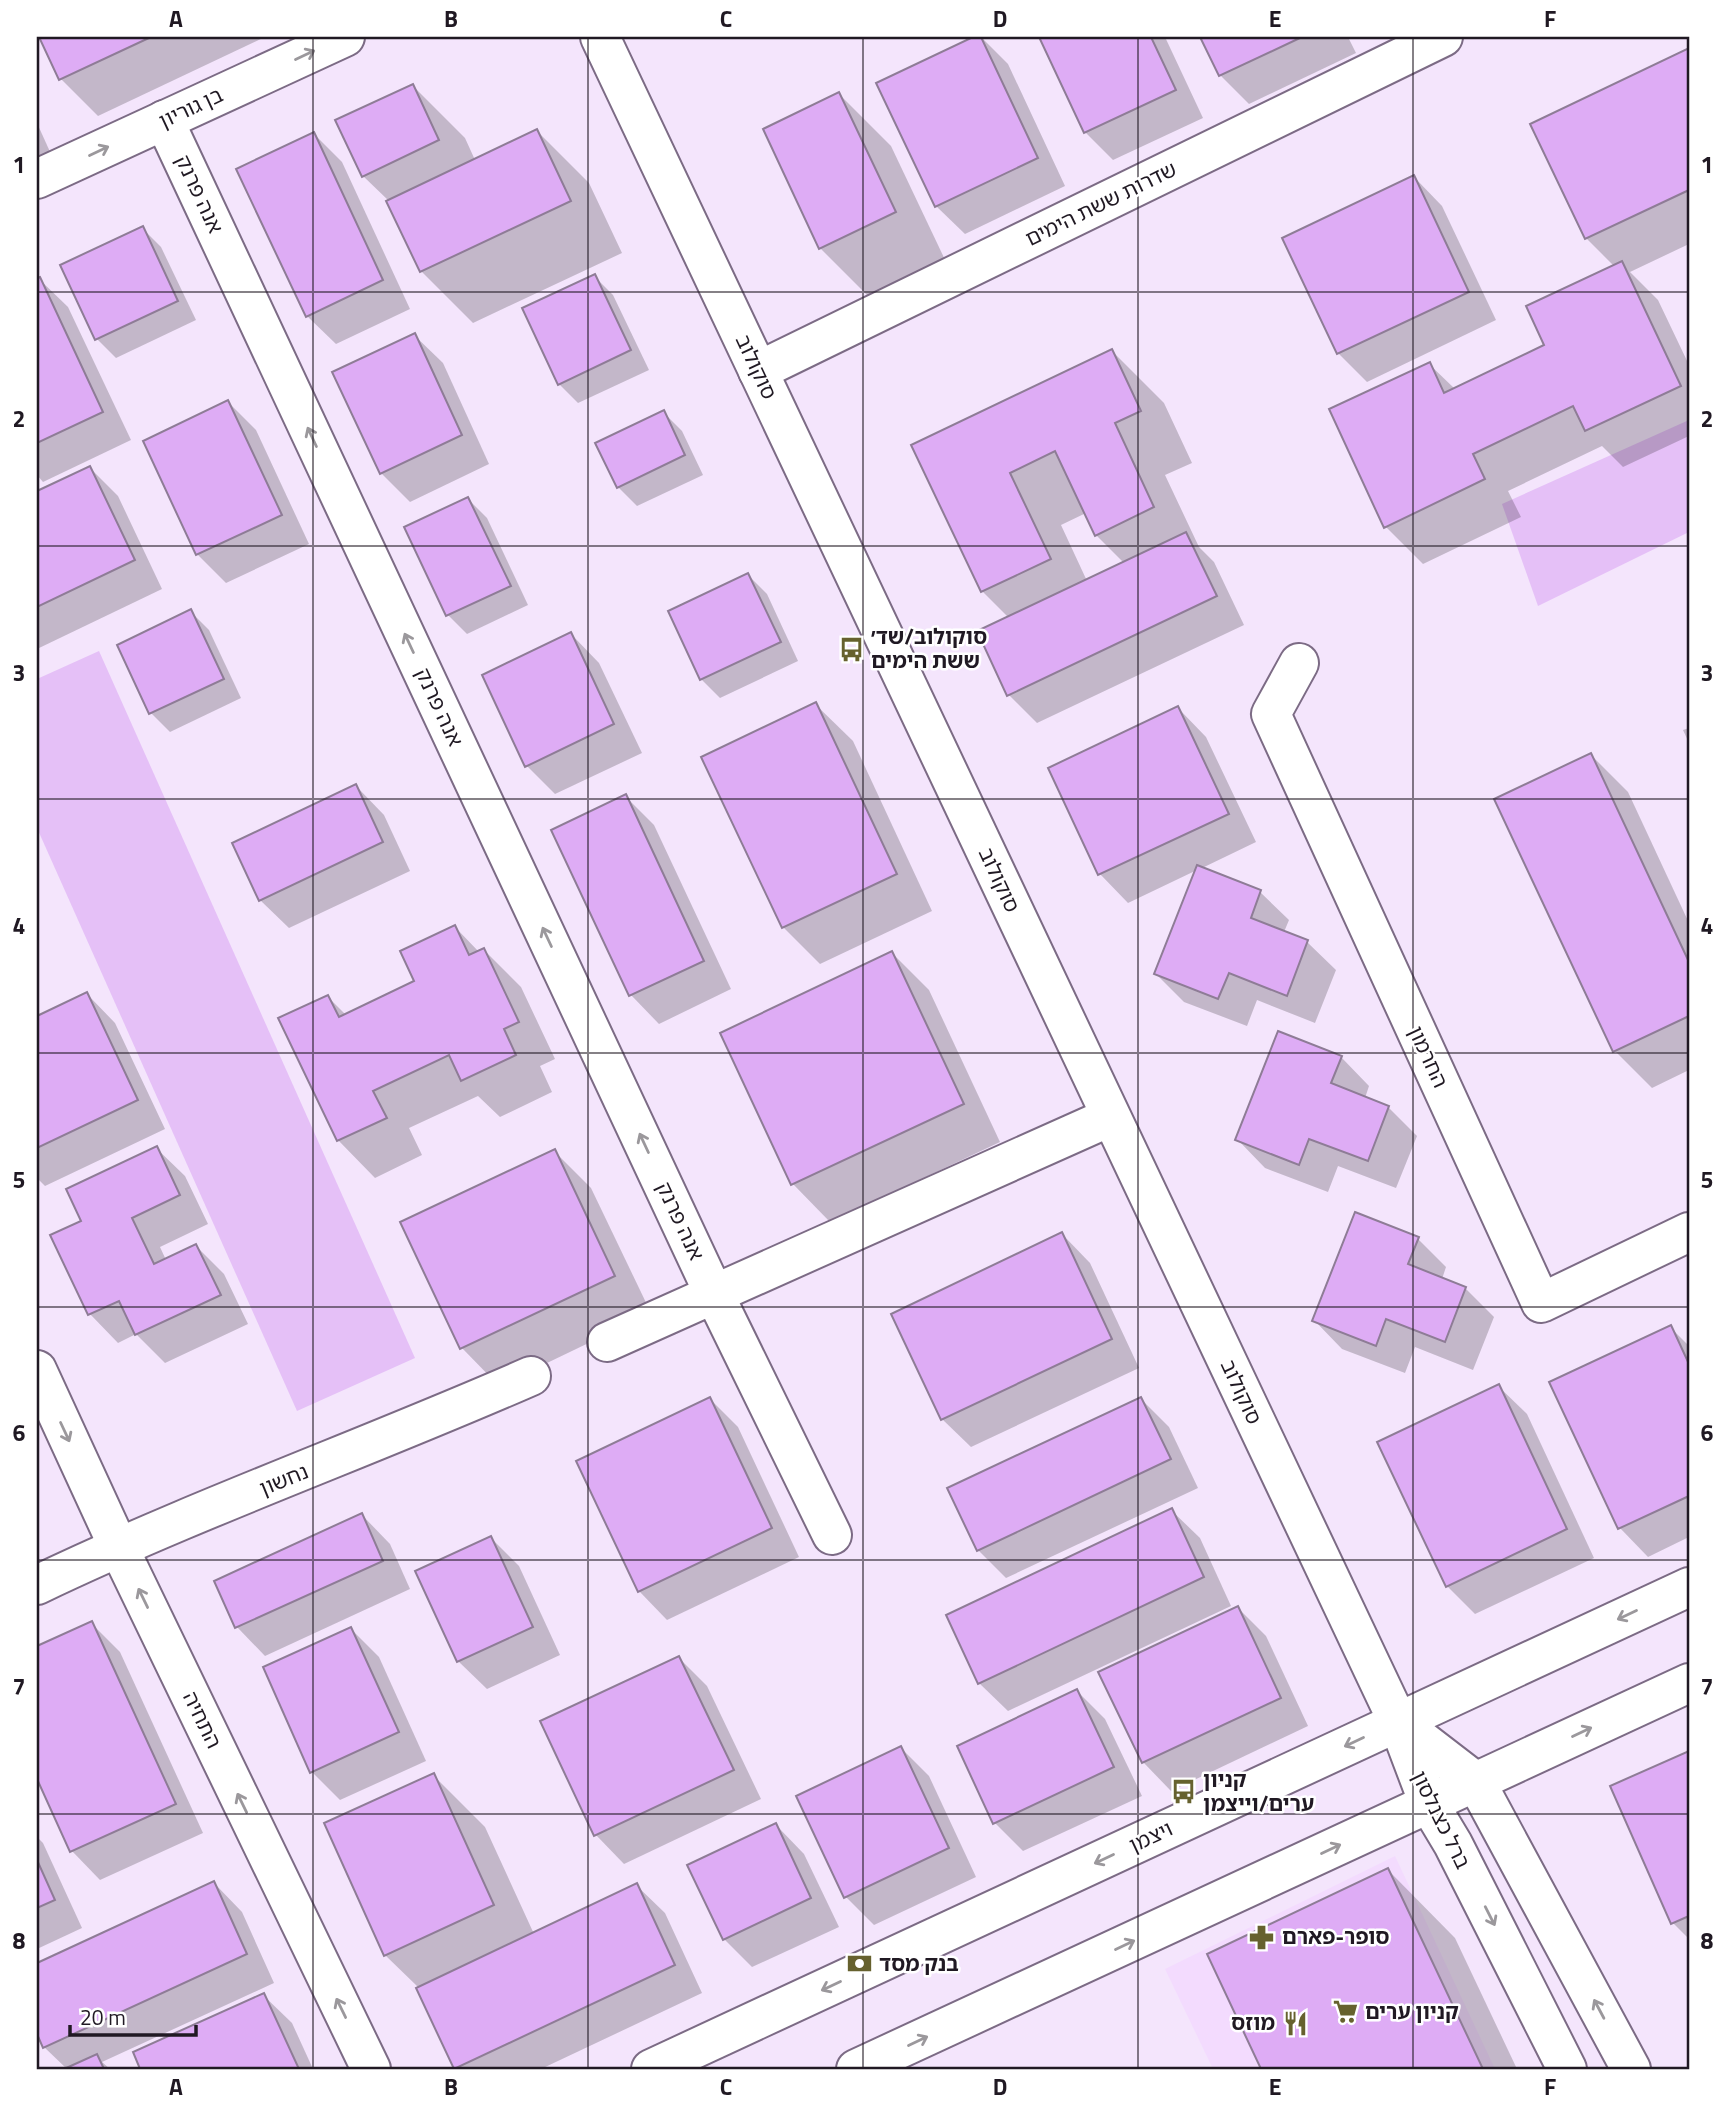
<svg xmlns="http://www.w3.org/2000/svg" width="1726" height="2106" viewBox="0 0 1726 2106" font-family="'Titillium Web','Noto Sans Hebrew',sans-serif">
  <style>
    .built { fill: #f3dbfe }
    .green { fill: #e5c0f7 }
    .shadow { fill: #0003; fill-rule: evenodd }
    .building { fill: #deacf5; stroke: #8e7c96; stroke-width: 2 }
    .lines { fill: none; stroke-linecap: round; stroke-linejoin: round }
    .street-casing { stroke: #7c6b85; stroke-width: 42 }
    .secondary-casing { stroke: #7c6b85; stroke-width: 42 }
    .street { stroke: #fff; stroke-width: 38 }
    .secondary { stroke: #fff; stroke-width: 38 }
    .oneway { stroke: #9b989c }
    .grid { fill: none; stroke: #201923; stroke-width: 2; stroke-opacity: 0.55 }
    .labels { text-anchor: middle; stroke-width: 5; stroke-linejoin: round; paint-order: stroke }
    .street-label { font-size: 21px; fill: #201923; stroke: #fff }
    .poi-label { font-size: 21px; font-weight: bold; fill: #201923; stroke: #fff; text-anchor: start }
    .neatline { fill: none; stroke: #201923; stroke-width: 2.5 }
    .grid-label { font-size: 23px; text-anchor: middle; font-weight: bold; fill: #201923 }
  </style>
  <rect width="100%" height="100%" fill="#f4e5fc"/>
  <path class="built" d="M1395,1856L1495,2069H1213L1165,1969Z"/>
  <g class="green">
    <path d="M1689,420V532L1538,606L1502,504Z"/>
    <path d="M99,651L415,1358L297,1411L37,828V679Z"/>
  </g>
  <g class="shadow">
    <path d="M41,37H265L98,116L61,79Z"/>
    <path d="M977,37H981L1008,64L1065,186L965,234L936,206L879,84Z"/>
    <path d="M1040,37H1165L1203,118L1113,160L1085,132Z"/>
    <path d="M1202,37H1348L1356,53L1249,104L1220,75Z"/>
    <path d="M1689,50V244L1630,272L1658,300L1689,365V436L1623,467L1602,446L1508,491L1521,517L1423,564L1386,527L1429,364L1455,389L1547,346L1614,266L1586,238L1533,124Z"/>
    <path d="M413,86L465,138L475,160L537,131L589,183L622,253L473,323L421,271L389,201L363,176Z"/>
    <path d="M839,94L891,146L947,264L872,300L820,248Z"/>
    <path d="M37,123L51,154L37,160Z"/>
    <path d="M314,134L342,162L410,309L336,344L307,316Z"/>
    <path d="M1414,177L1442,206L1496,320L1367,382L1338,353Z"/>
    <path d="M142,228L161,247L196,320L116,358L97,339L62,266Z"/>
    <path d="M594,276L613,295L649,370L578,403L559,384Z"/>
    <path d="M39,279L68,307L131,440L43,482L37,475V280Z"/>
    <path d="M414,335L443,363L489,464L410,502L381,473Z"/>
    <path d="M1112,351L1164,403L1192,463L1165,475L1199,547L1214,562L1244,625L1037,723L1009,695V618L982,591L913,445ZM1086,513L1096,535L1124,563L1087,581L1061,525Z"/>
    <path d="M228,402L256,430L309,544L226,583L197,554L145,442Z"/>
    <path d="M663,412L682,431L703,475L637,506L618,487Z"/>
    <path d="M90,468L118,496L162,589L37,649V493Z"/>
    <path d="M468,499L487,518L528,605L467,634L448,615Z"/>
    <path d="M748,575L767,594L798,661L720,698L701,679Z"/>
    <path d="M190,611L209,630L241,698L170,732L151,713Z"/>
    <path d="M571,634L599,663L642,753L555,794L527,766Z"/>
    <path d="M815,704L853,741L932,911L820,964L783,927Z"/>
    <path d="M1178,708L1206,737L1256,842L1200,869L1260,892L1289,920L1284,932L1307,942L1336,970L1315,1023L1257,1000L1247,1026L1184,1002L1156,974L1197,870L1128,903L1100,874Z"/>
    <path d="M1689,728V743L1683,730Z"/>
    <path d="M1591,755L1628,792L1689,923V1070L1652,1088L1615,1051L1496,800Z"/>
    <path d="M356,786L384,815L410,871L289,928L260,900Z"/>
    <path d="M625,796L654,825L731,989L659,1024L631,995L553,831Z"/>
    <path d="M455,927L479,952L484,950L521,987L555,1059L540,1066L552,1092L500,1117L478,1096L409,1128L422,1155L375,1178L338,1140L281,1019L328,997L346,1015L417,982Z"/>
    <path d="M892,953L929,990L1000,1142L830,1222L793,1184L722,1033Z"/>
    <path d="M87,994L115,1023L165,1129L45,1186L37,1178V1014L38,1017Z"/>
    <path d="M1341,1057L1369,1086L1365,1098L1388,1107L1417,1136L1396,1188L1338,1166L1328,1192L1265,1168L1237,1139Z"/>
    <path d="M156,1148L185,1176L208,1224L160,1247L166,1260L196,1246L224,1274L248,1324L165,1363L136,1334L118,1343L90,1314L53,1236L83,1221Z"/>
    <path d="M554,1151L591,1188L651,1313L499,1386L462,1348L402,1223Z"/>
    <path d="M1062,1234L1090,1263L1139,1368L971,1447L942,1419Z"/>
    <path d="M1418,1239L1446,1267L1442,1279L1465,1288L1494,1317L1473,1370L1415,1347L1405,1373L1342,1349L1314,1320Z"/>
    <path d="M1670,1327L1689,1346V1537L1648,1557L1620,1528Z"/>
    <path d="M1498,1386L1527,1414L1594,1558L1475,1614L1447,1586Z"/>
    <path d="M710,1399L738,1427L799,1557L667,1620L639,1591Z"/>
    <path d="M1141,1399L1169,1427L1198,1488L1006,1578L978,1550Z"/>
    <path d="M1171,1510L1200,1538L1231,1606L1008,1711L979,1683Z"/>
    <path d="M362,1515L390,1544L410,1589L265,1656L237,1627L216,1582Z"/>
    <path d="M491,1538L519,1566L560,1655L487,1689L458,1661Z"/>
    <path d="M1238,1608L1266,1636L1308,1726L1171,1791L1143,1762Z"/>
    <path d="M91,1623L120,1652L203,1833L100,1880L72,1851L37,1775V1648Z"/>
    <path d="M351,1629L379,1657L426,1761L340,1800L312,1772Z"/>
    <path d="M679,1658L707,1686L761,1799L624,1864L596,1835L543,1722Z"/>
    <path d="M1077,1691L1105,1719L1142,1796L1023,1851L995,1823Z"/>
    <path d="M901,1748L929,1776L976,1877L874,1925L846,1897Z"/>
    <path d="M1689,1753V1939L1673,1923L1613,1787Z"/>
    <path d="M433,1775L485,1827L534,1934L636,1885L665,1913L702,1993L541,2069H457L418,1987L385,1955Z"/>
    <path d="M776,1825L804,1854L839,1927L752,1967L724,1939Z"/>
    <path d="M37,1837L43,1843L82,1928L37,1949Z"/>
    <path d="M1388,1870L1455,1938L1517,2069H1263L1209,1955Z"/>
    <path d="M214,1883L242,1912L274,1983L102,2062L110,2069H67L44,2047L37,2030V1965Z"/>
    <path d="M263,1995L292,2023L313,2069H142L135,2053Z"/>
  </g>
  <g class="building">
    <path d="M39,37H151L59,80Z"/>
    <path d="M973,37H981L1038,158L935,207L876,83Z"/>
    <path d="M1039,37H1151L1176,90L1084,133Z"/>
    <path d="M1200,37H1302L1219,76Z"/>
    <path d="M1689,48V190L1585,239L1530,124Z"/>
    <path d="M413,84L439,140L362,177L335,120Z"/>
    <path d="M839,92L896,212L819,249L763,129Z"/>
    <path d="M537,129L571,201L420,272L386,201Z"/>
    <path d="M314,132L383,280L306,317L236,169Z"/>
    <path d="M1414,175L1469,292L1337,354L1282,238Z"/>
    <path d="M143,226L178,301L95,340L60,265Z"/>
    <path d="M1622,261L1681,386L1585,431L1573,406L1473,454L1485,479L1384,528L1329,409L1430,362L1444,393L1544,345L1526,306Z"/>
    <path d="M595,274L631,350L558,385L522,308Z"/>
    <path d="M40,277L103,412L37,443V278Z"/>
    <path d="M415,333L462,435L380,474L332,372Z"/>
    <path d="M1112,349L1141,411L1115,423L1154,507L1095,536L1055,451L1010,473L1051,559L981,592L911,445Z"/>
    <path d="M228,400L282,515L196,555L143,441Z"/>
    <path d="M664,410L685,455L617,488L595,443Z"/>
    <path d="M90,466L135,560L37,607V491Z"/>
    <path d="M468,497L511,586L446,616L404,527Z"/>
    <path d="M1186,532L1217,596L1007,696L977,631Z"/>
    <path d="M748,573L781,642L700,680L668,611Z"/>
    <path d="M191,609L224,679L149,714L117,645Z"/>
    <path d="M571,632L614,724L525,767L482,675Z"/>
    <path d="M816,702L897,874L782,928L701,757Z"/>
    <path d="M1178,706L1229,814L1098,875L1048,768Z"/>
    <path d="M1591,753L1689,962V1016L1613,1052L1494,799Z"/>
    <path d="M356,784L383,842L259,901L232,843Z"/>
    <path d="M626,794L704,961L629,996L551,830Z"/>
    <path d="M1197,865L1261,890L1251,918L1308,940L1287,996L1229,973L1218,999L1154,974Z"/>
    <path d="M455,925L469,955L484,948L519,1022L504,1029L516,1055L461,1081L449,1055L373,1091L387,1118L337,1141L278,1018L328,995L339,1017L414,981L400,951Z"/>
    <path d="M892,951L964,1104L791,1185L720,1033Z"/>
    <path d="M87,992L138,1100L37,1148V1016Z"/>
    <path d="M1278,1031L1342,1056L1331,1083L1389,1106L1368,1161L1309,1139L1299,1165L1235,1140Z"/>
    <path d="M157,1146L180,1195L132,1218L154,1264L196,1244L221,1295L135,1335L119,1301L88,1315L50,1235L81,1221L66,1189Z"/>
    <path d="M555,1149L615,1276L460,1349L400,1222Z"/>
    <path d="M1355,1212L1419,1237L1408,1264L1466,1287L1445,1342L1386,1319L1376,1346L1312,1321Z"/>
    <path d="M1062,1232L1112,1339L941,1420L891,1314Z"/>
    <path d="M1671,1325L1689,1364V1496L1618,1529L1549,1382Z"/>
    <path d="M1499,1384L1567,1529L1446,1587L1377,1442Z"/>
    <path d="M710,1397L772,1528L638,1592L576,1461Z"/>
    <path d="M1141,1397L1171,1459L977,1551L947,1488Z"/>
    <path d="M1172,1508L1204,1577L978,1684L946,1615Z"/>
    <path d="M362,1513L383,1561L235,1628L214,1581Z"/>
    <path d="M491,1536L533,1627L457,1662L415,1571Z"/>
    <path d="M1238,1606L1281,1698L1142,1763L1098,1672Z"/>
    <path d="M92,1621L176,1804L70,1852L37,1779V1646Z"/>
    <path d="M351,1627L399,1732L310,1773L263,1667Z"/>
    <path d="M679,1656L734,1770L594,1836L540,1721Z"/>
    <path d="M1077,1689L1114,1767L993,1824L957,1746Z"/>
    <path d="M901,1746L949,1848L844,1898L796,1796Z"/>
    <path d="M1689,1751V1916L1671,1924L1610,1786Z"/>
    <path d="M434,1773L494,1905L384,1956L324,1823Z"/>
    <path d="M776,1823L811,1898L723,1940L687,1865Z"/>
    <path d="M37,1860L55,1900L37,1908Z"/>
    <path d="M1388,1868L1483,2069H1261L1207,1954Z"/>
    <path d="M214,1881L247,1954L43,2048L37,2034V1963Z"/>
    <path d="M637,1883L675,1965L454,2069L416,1988Z"/>
    <path d="M264,1993L299,2069H140L133,2052Z"/>
    <path d="M97,2054L104,2069H64Z"/>
  </g>
  <g class="lines">
    <defs>
      <g id="street">
        <path d="M164,120L714,1294L832,1535"/>
        <path d="M37,179L345,37"/>
        <path d="M1299,663L1271,714L1541,1303L1689,1232"/>
        <path d="M607,1342L1110,1117"/>
        <path d="M37,1370L118,1546L371,2069"/>
        <path d="M37,1585C198,1508 367,1448 531,1376"/>
      </g>
      <g id="secondary">
        <path d="M600,37L1398,1722L1429,1804L1453,1844L1567,2069"/>
        <path d="M758,371L1443,37"/>
        <path d="M1398,1722L1476,1782L1631,2069"/>
        <path d="M651,2069L1689,1587"/>
        <path d="M856,2069L1689,1683"/>
      </g>
    </defs>
    <use href="#street" class="street-casing"/>
    <use href="#secondary" class="secondary-casing"/>
    <use href="#street" class="street"/>
    <use href="#secondary" class="secondary"/>
  </g>
  <defs><path id="oneway-shaft" d="M-6 0H5M1.5-3L5.5 0L1.5 3" fill="none" stroke-width="1.6" stroke-linecap="round" stroke-linejoin="round" transform="scale(1.75)"/></defs>
  <g class="oneway">
    <use href="#oneway-shaft" transform="translate(305 55) rotate(-25)"/>
    <use href="#oneway-shaft" transform="translate(99 151) rotate(-25)"/>
    <use href="#oneway-shaft" transform="translate(312 437) rotate(-115)"/>
    <use href="#oneway-shaft" transform="translate(409 643) rotate(-115)"/>
    <use href="#oneway-shaft" transform="translate(547 937) rotate(-115)"/>
    <use href="#oneway-shaft" transform="translate(644 1143) rotate(-115)"/>
    <use href="#oneway-shaft" transform="translate(65 1432) rotate(65)"/>
    <use href="#oneway-shaft" transform="translate(143 1598) rotate(-116)"/>
    <use href="#oneway-shaft" transform="translate(1627 1615) rotate(155)"/>
    <use href="#oneway-shaft" transform="translate(1582 1732) rotate(-25)"/>
    <use href="#oneway-shaft" transform="translate(1354 1742) rotate(155)"/>
    <use href="#oneway-shaft" transform="translate(242 1803) rotate(-116)"/>
    <use href="#oneway-shaft" transform="translate(1331 1849) rotate(-25)"/>
    <use href="#oneway-shaft" transform="translate(1104 1859) rotate(155)"/>
    <use href="#oneway-shaft" transform="translate(1490 1916) rotate(63)"/>
    <use href="#oneway-shaft" transform="translate(1125 1945) rotate(-25)"/>
    <use href="#oneway-shaft" transform="translate(831 1986) rotate(155)"/>
    <use href="#oneway-shaft" transform="translate(341 2008) rotate(-116)"/>
    <use href="#oneway-shaft" transform="translate(1599 2009) rotate(-118)"/>
    <use href="#oneway-shaft" transform="translate(918 2041) rotate(-25)"/>
  </g>
  <path class="grid" d="M313,37V2069M588,37V2069M863,37V2069M1138,37V2069M1413,37V2069M37,292H1689M37,546H1689M37,799H1689M37,1053H1689M37,1307H1689M37,1560H1689M37,1814H1689"/>
  <defs>
    <symbol id="bus-bare" viewBox="-9 -9 18 18"><path d="M-5-6H5V4H4V6H2V4H-2V6H-4V4H-5ZM-3.5-4V0h7V-4ZM-3.5 1.2v1.5H-2V1.2ZM2 1.2v1.5H3.5V1.2Z" fill="#66612e" stroke="#fff" stroke-width="2.5" paint-order="stroke"/></symbol>
    <symbol id="pharmacy-bare" viewBox="-9 -9 18 18"><path d="M-2-6h4v4h4v4h-4v4h-4v-4h-4v-4h4Z" fill="#66612e" stroke="#fff" stroke-width="2.5" paint-order="stroke"/></symbol>
    <symbol id="bank-bare" viewBox="-9 -9 18 18"><path d="M-6-4H6V4H-6ZM0-2.3a2.3 2.3 0 1 0 0 4.6a2.3 2.3 0 1 0 0-4.6Z" fill="#66612e" stroke="#fff" stroke-width="2.5" paint-order="stroke"/></symbol>
    <symbol id="supermarket-bare" viewBox="-9 -9 18 18"><path d="M-6-5.5h2.5l.6 2H6L4.5 2H-2.5L-4.4-4H-6ZM-1.5 3.2a1.3 1.3 0 1 0 .1 0ZM3 3.2a1.3 1.3 0 1 0 .1 0Z" fill="#66612e" stroke="#fff" stroke-width="2.5" paint-order="stroke"/></symbol>
    <symbol id="restaurant-bare" viewBox="-9 -9 18 18"><path d="M-5-6h1v4h1v-4h1v4h1v-4h1v5L-1.5 .5V6h-2V.5L-5-1ZM5-6V6H3V1.5H1.5Q1.5-4 5-6Z" fill="#66612e" stroke="#fff" stroke-width="2.5" paint-order="stroke"/></symbol>
  </defs>
  <g fill-rule="evenodd">
    <use href="#bus-bare" x="834" y="632" width="35" height="35"/>
    <use href="#bus-bare" x="1166" y="1774" width="35" height="35"/>
    <use href="#pharmacy-bare" x="1244" y="1920" width="35" height="35"/>
    <use href="#bank-bare" x="842" y="1946" width="35" height="35"/>
    <use href="#supermarket-bare" x="1328" y="1994" width="35" height="35"/>
    <use href="#restaurant-bare" x="1278" y="2006" width="35" height="35"/>
  </g>
  <g class="labels">
    <g class="street-label">
      <text transform="translate(191 108) rotate(-25)" y="7">בן גוריון</text>
      <text transform="translate(199 194) rotate(65)" y="7">אנה פרנק</text>
      <text transform="translate(1101 204) rotate(-26)" y="7">שדרות ששת הימים</text>
      <text transform="translate(756 367) rotate(65)" y="7">סוקולוב</text>
      <text transform="translate(439 707) rotate(65)" y="7">אנה פרנק</text>
      <text transform="translate(999 880) rotate(65)" y="7">סוקולוב</text>
      <text transform="translate(1428 1057) rotate(65)" y="7">החרמון</text>
      <text transform="translate(680 1221) rotate(65)" y="7">אנה פרנק</text>
      <text transform="translate(1241 1392) rotate(65)" y="7">סוקולוב</text>
      <text transform="translate(284 1480) rotate(-22)" y="7">נחשון</text>
      <text transform="translate(202 1720) rotate(64)" y="7">התחיה</text>
      <text transform="translate(1441 1820) rotate(64)" y="7">ברל כצנלסון</text>
      <text transform="translate(1151 1837) rotate(-25)" y="7">ויצמן</text>
    </g>
    <g class="poi-label">
      <text x="871" y="644">סוקולוב/שד׳<tspan x="871" dy="24">ששת הימים</tspan></text>
      <text x="1203" y="1787">קניון<tspan x="1203" dy="24">ערים/וייצמן</tspan></text>
      <text x="1282" y="1944">סופר-פארם</text>
      <text x="879" y="1971">בנק מסד</text>
      <text x="1365" y="2019">קניון ערים</text>
      <text x="1275" y="2030" text-anchor="end">מוזס</text>
    </g>
  </g>
  <rect width="1726" height="2106" fill="none" stroke="#ffffff" stroke-width="77"/>
  <path d="M70 2025v10h126v-10" fill="none" stroke="#201923" stroke-width="3.5"/>
  <text x="80" y="2025" font-size="21" fill="#201923" stroke="#ffffff" stroke-width="5" paint-order="stroke">20 m</text>
  <rect x="38" y="38" width="1650" height="2030" class="neatline"/>
  <g class="grid-label">
    <text x="176" y="27">A</text>
    <text x="451" y="27">B</text>
    <text x="726" y="27">C</text>
    <text x="1000" y="27">D</text>
    <text x="1275" y="27">E</text>
    <text x="1550" y="27">F</text>
    <text x="19" y="173">1</text>
    <text x="1707" y="173">1</text>
    <text x="19" y="427">2</text>
    <text x="1707" y="427">2</text>
    <text x="19" y="681">3</text>
    <text x="1707" y="681">3</text>
    <text x="19" y="934">4</text>
    <text x="1707" y="934">4</text>
    <text x="19" y="1188">5</text>
    <text x="1707" y="1188">5</text>
    <text x="19" y="1441">6</text>
    <text x="1707" y="1441">6</text>
    <text x="19" y="1695">7</text>
    <text x="1707" y="1695">7</text>
    <text x="19" y="1949">8</text>
    <text x="1707" y="1949">8</text>
    <text x="176" y="2095">A</text>
    <text x="451" y="2095">B</text>
    <text x="726" y="2095">C</text>
    <text x="1000" y="2095">D</text>
    <text x="1275" y="2095">E</text>
    <text x="1550" y="2095">F</text>
  </g>
</svg>
